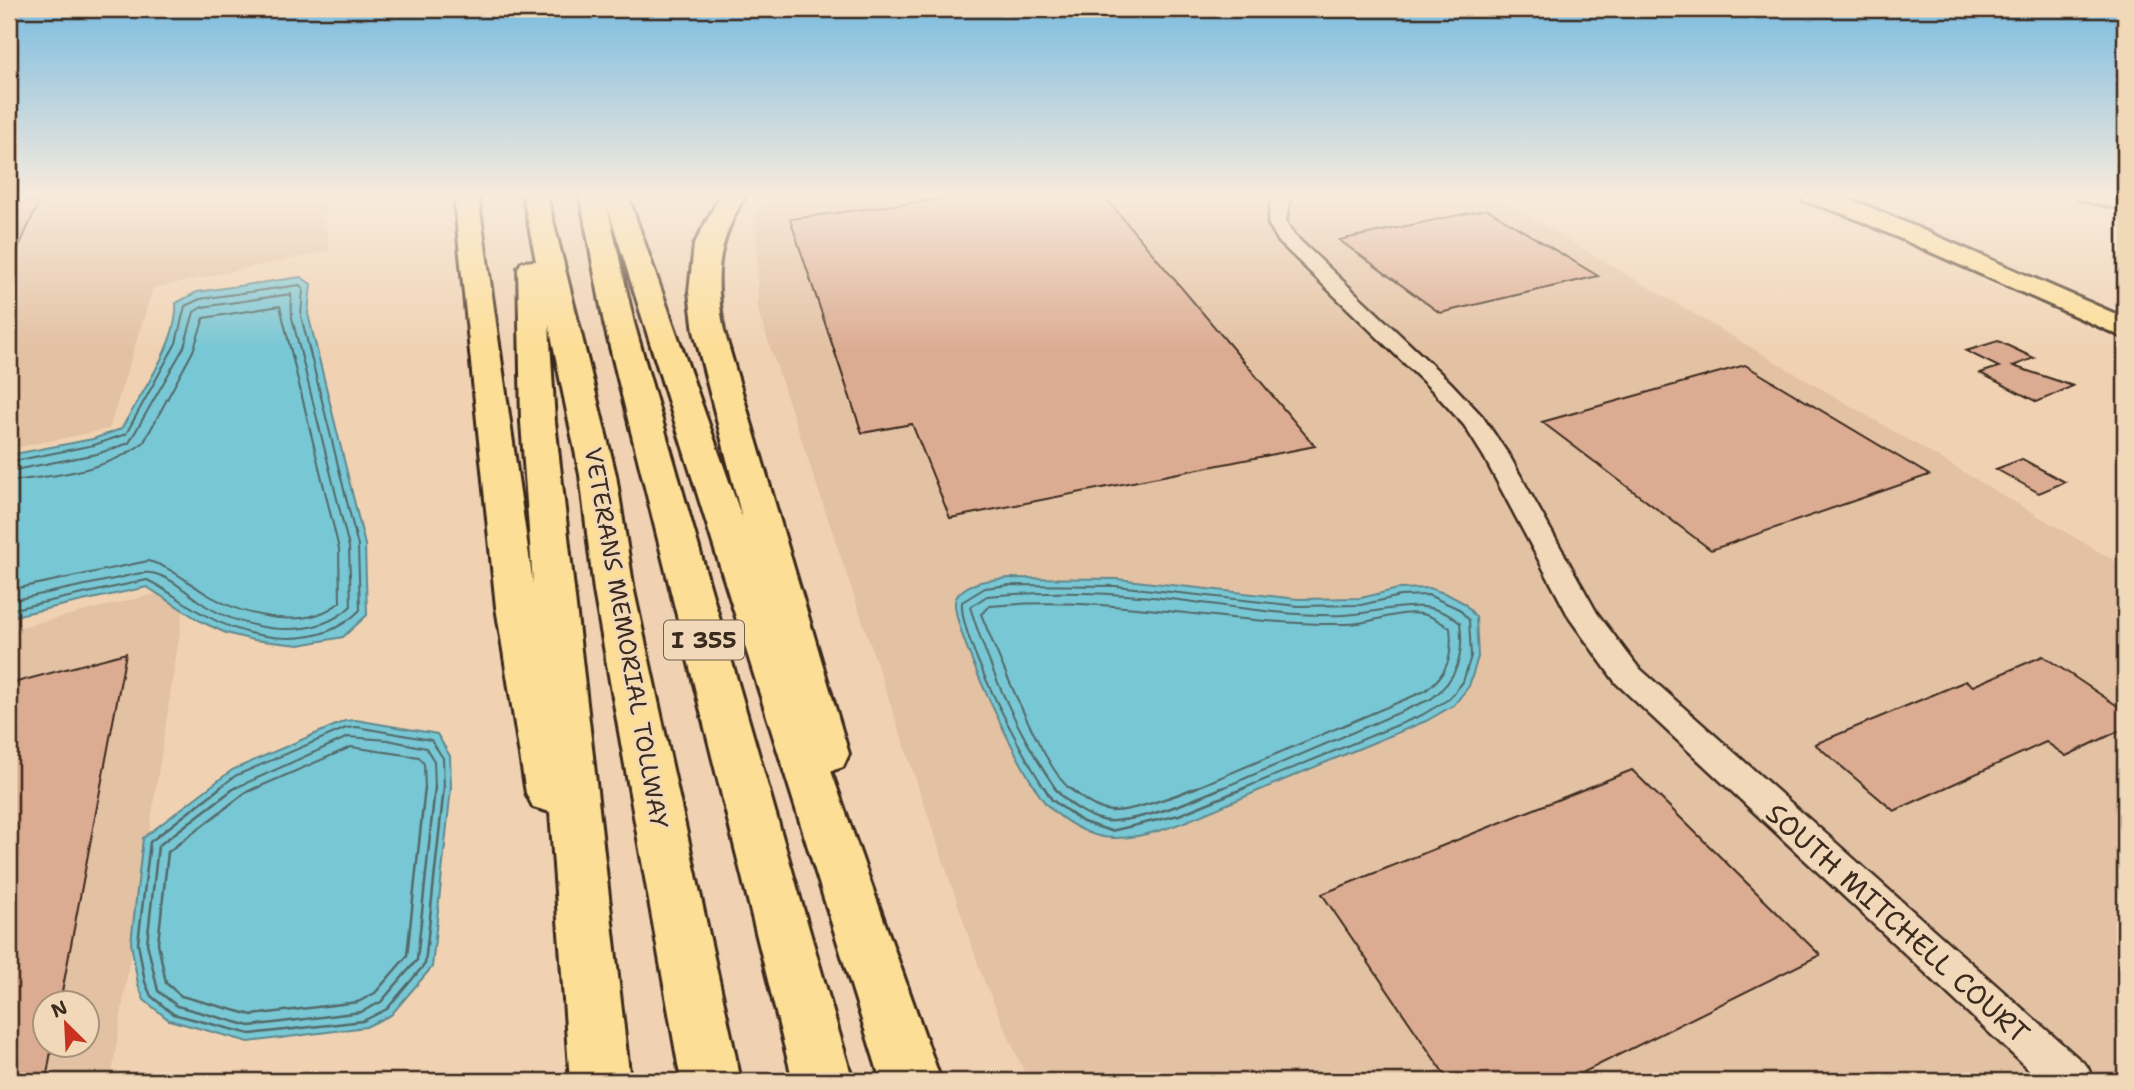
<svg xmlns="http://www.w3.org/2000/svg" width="2134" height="1090" viewBox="0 0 2134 1090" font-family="'Shantell Sans',sans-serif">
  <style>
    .built { fill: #e3c1a3; fill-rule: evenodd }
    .water { fill: #78c7d5; stroke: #60888c; stroke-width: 2 }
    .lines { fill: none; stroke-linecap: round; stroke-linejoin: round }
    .shore-far1 { stroke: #536967; stroke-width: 2 }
    .shore { stroke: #536967; stroke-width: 2.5 }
    .building { fill: #dcac92; stroke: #3b2a1e; stroke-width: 2 }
    .minor-casing { stroke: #3b2a1e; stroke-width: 5 }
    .primary-casing { stroke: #3b2a1e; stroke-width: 6 }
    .motorway-casing { stroke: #3b2a1e; stroke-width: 6 }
    .minor { fill: #f0d8b8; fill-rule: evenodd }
    .primary { fill: #fdde96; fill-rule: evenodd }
    .motorway { fill: #fdde96; fill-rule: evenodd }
    .labels { text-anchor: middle; stroke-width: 5; stroke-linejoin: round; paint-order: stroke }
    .shield { fill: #f0d8b8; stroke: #715e4c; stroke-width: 2 }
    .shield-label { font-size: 23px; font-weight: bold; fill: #3b2a1e }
    .street-label { font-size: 24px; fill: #3b2a1e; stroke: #f0d8b8 }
    .near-street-label { font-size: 28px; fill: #3b2a1e; stroke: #f0d8b8 }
  </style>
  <rect width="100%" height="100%" fill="#f0d2b3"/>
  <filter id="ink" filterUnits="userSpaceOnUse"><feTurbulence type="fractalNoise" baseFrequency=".0143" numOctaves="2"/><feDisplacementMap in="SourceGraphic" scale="14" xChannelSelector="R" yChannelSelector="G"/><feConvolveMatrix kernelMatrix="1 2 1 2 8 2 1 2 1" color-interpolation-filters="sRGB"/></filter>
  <g filter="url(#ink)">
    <g class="built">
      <path d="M9,196H321L330,251L153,288L109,429L9,449Z"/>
      <path d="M775,196H1493L2125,567V1081H1028L982,976L758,311L756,212Z"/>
      <path d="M187,586L111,1081H9V630ZM46,1002H88V1044H46Z"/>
    </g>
    <g class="water">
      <path d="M301,277L311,284L308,314L365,545L367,615L343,637L299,645L253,640L226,633L202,622L147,587L9,617V455L93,439L121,429C140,396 179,341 176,303L197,292Z"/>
      <path d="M1009,578L1117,579L1298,599L1361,598L1398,589L1429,588L1447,594L1464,603L1476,617L1478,657L1469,686L1454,705L1426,721C1365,746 1304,771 1244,797C1204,813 1156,839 1112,838C1090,838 1062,820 1047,805C1028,785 945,619 956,598C965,581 992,580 1009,578Z"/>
      <path d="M356,720L437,734L450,756L451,788L432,967L391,1015L366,1027L249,1042L169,1020L144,1000L138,984L131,943L143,838L232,770L345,721Z"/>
    </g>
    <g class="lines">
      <g class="shore-far1">
        <path d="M9,462L94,445L126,434L176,343L185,306L200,299L300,285L303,289L301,316L358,546L360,610C319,652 251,641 203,614C184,604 167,589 147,580L9,610"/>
        <path d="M9,471L97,454L129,443L184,347L194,312L202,307L291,294L292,318L349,547L351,606C314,642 247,631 206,606C189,595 171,576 151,573C140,571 125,577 114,579C79,586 44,594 9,601"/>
        <path d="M9,481C52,477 110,470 144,442L193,351L204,318L280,306L339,549L340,602C306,631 246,617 210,596C189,584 172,567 148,561L9,590"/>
        <path d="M218,789L235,776L346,728L357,727L431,740L443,758L444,789"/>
        <path d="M233,789L348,737L388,740L426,748L434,761L435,789"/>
        <path d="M254,789L351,747L419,757L424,764L425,789"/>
        <path d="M1045,789C1023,756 959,638 962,602L985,588L1009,585L1116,586L1298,606L1361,605L1400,596L1428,595L1459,609L1469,620L1471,656L1463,682L1449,699L1422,715L1242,789"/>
        <path d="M1056,789C1018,734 990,670 970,607L987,596C1041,591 1098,592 1152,597C1216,603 1279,617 1343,615C1385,613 1425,593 1460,623C1464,656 1458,678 1431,699L1220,789"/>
        <path d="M1070,789C1043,767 996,651 981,614L990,606C1110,594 1228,626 1347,624C1372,624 1402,608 1426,615C1434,617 1443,624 1450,628C1453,656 1448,674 1425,691L1193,789"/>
      </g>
      <g class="shore">
        <path d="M221,787L150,842L138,943L145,982L151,996L173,1014L250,1034L363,1021L387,1009L425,964L444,787"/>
        <path d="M236,787L158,846L147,943L158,991L177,1006L250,1026L361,1012L381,1002L417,960L435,787"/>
        <path d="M258,787L245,793L168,852L158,943L166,983L181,996L252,1015L358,1002L375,993L407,956L425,787"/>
        <path d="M1044,787L1052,800L1083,822L1111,831L1179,815L1247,787"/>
        <path d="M1054,787C1065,803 1095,823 1114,821C1152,818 1190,801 1224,787"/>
        <path d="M1068,787C1081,797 1094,809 1111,811C1131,812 1178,795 1197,787"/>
      </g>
    </g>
    <g class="building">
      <path d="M961,196H1104L1315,446L950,518L912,424L862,433L790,219Z"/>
      <path d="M40,200L9,269V205Z"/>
      <path d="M1487,209L1598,276L1440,313L1339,240Z"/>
      <path d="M1998,341L2034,358L2013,366L2073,386L2037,402L1980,373L1999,367L1966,351Z"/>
      <path d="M1745,365L1929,475L1711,550L1542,422Z"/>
      <path d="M2022,459L2065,482L2039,493L1996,469Z"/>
      <path d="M126,653L60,1003H46V1045H52L46,1081H9V684Z"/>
      <path d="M2043,656L2125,711V728L2066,756L2046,742L1894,811L1815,744L1966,681L1973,686Z"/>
      <path d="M1632,770L1820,955L1566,1081H1449L1322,894Z"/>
    </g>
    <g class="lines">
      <defs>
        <g id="minor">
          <path d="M1272,196H1290L1286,223L1294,235L1450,382L1482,416L1510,457L1597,613L1638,667L2087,1066L2094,1081H2041L1616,683L1570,619L1484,457L1464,425L1434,392L1279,242L1268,223Z"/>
          <path d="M2076,196L2125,200V210L2079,200Z"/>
        </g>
        <path id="primary" d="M1801,196H1839L1865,205L2125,318V338L1847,215L1804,201Z"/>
        <g id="motorway">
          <path d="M454,196H478L533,584L521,422L518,268L522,262L536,261L523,196H547L616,475L634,591L741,1081H681L594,591L580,475L549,325L555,422L630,1081H570L550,812L533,807L526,793L496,607Z"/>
          <path d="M580,196H628L742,518L694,331L689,292L694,245L720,196H745C716,245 714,276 724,331L849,754L843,767L831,771L941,1081H881L607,205L634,323L853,1081H793L604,323Z"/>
        </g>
      </defs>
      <use href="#minor" class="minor-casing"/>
      <use href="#primary" class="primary-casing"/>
      <use href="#motorway" class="motorway-casing"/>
      <use href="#minor" class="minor"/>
      <use href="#primary" class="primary"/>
      <use href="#motorway" class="motorway"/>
    </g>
  </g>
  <linearGradient id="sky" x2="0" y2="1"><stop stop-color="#7bbce0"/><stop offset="0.56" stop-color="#f8ebdd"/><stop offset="1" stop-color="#f8ebdd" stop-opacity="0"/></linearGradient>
  <rect width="2134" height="349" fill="url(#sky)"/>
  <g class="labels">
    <rect class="shield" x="664" y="620.5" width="80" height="39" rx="5"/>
    <g class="shield-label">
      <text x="704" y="648">I 355</text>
    </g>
    <g class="street-label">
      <text transform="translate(626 638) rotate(80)" y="8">VETERANS MEMORIAL TOLLWAY</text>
    </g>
    <g class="near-street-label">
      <text transform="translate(1898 923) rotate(42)" y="10">SOUTH MITCHELL COURT</text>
    </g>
  </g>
  <rect width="2134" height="1090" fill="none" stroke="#f0d8b8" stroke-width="35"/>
  <rect x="18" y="18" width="2099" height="1055" fill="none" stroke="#3b2a1e" stroke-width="2.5" filter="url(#ink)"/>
  <g transform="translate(66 1024) rotate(336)"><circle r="33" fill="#f0d8b8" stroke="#a8927a" stroke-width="2"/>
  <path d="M0-5L12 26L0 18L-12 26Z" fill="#c8321e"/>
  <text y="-10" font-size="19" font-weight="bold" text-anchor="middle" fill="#3b2a1e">N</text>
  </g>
</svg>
